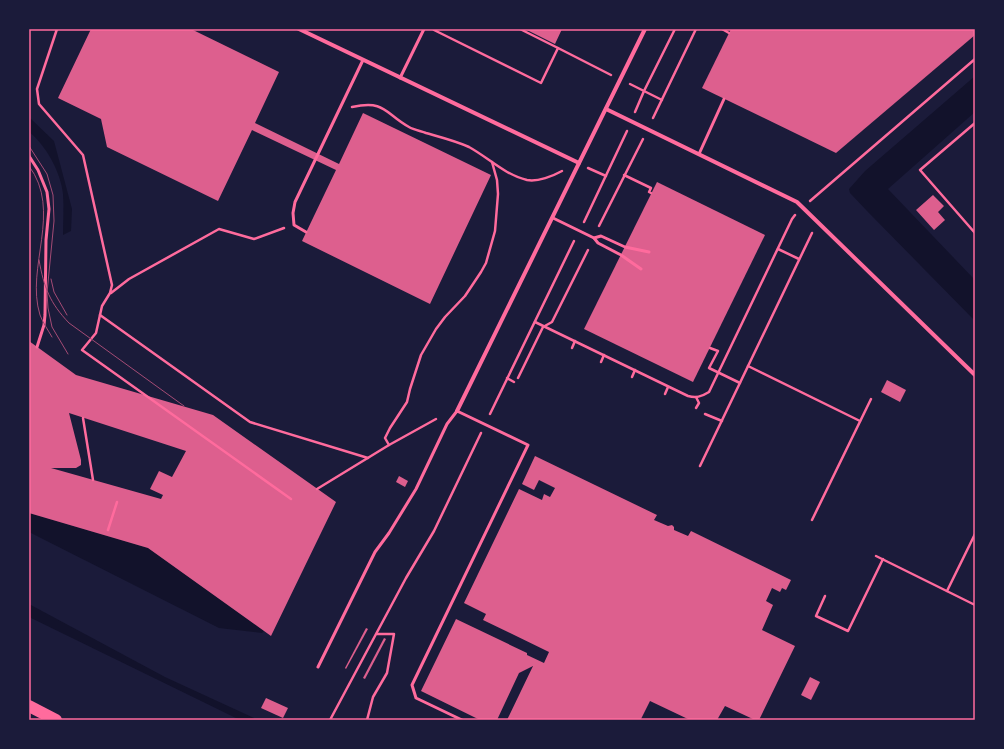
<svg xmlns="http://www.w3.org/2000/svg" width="1004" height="749" viewBox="0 0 1004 749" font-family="Literata,serif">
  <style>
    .water { fill: #12122b }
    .building { fill: #dd5f8e; fill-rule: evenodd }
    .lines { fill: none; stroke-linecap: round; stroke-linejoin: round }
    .path { stroke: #ff6b9d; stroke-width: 2.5 }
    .service { stroke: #ff6b9d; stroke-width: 3 }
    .minor { stroke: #ff6b9d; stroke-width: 4 }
    .motorway { stroke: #ff6b9d; stroke-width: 12 }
    .tram { stroke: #a44b75; stroke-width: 1 }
    .neatline { fill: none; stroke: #ff6b9d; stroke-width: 1.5 }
  </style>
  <rect width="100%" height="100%" fill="#1b1b3a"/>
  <g class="water">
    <path d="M975,76V112L888,189L975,280V321L867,211L850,193L849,189L865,171Z"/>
    <path d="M29,117L54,141L72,209L71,231L63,235C63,222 64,208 63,194C61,173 46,145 29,132Z"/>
    <path d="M29,513L148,548L264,631L262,633L219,628L29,532Z"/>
    <path d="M29,604L165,677L254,718L255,720H240L29,617Z"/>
  </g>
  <g class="building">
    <path d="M91,29H191L279,72L255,123L339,164L363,113L491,175L430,304L302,241L336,170L252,130L218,201L107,147L101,119L58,98Z"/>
    <path d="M525,29H562L555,44Z"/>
    <path d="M731,29H975V35L836,153L702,88Z"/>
    <path d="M657,182L765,235L693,382L584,329Z"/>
    <path d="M933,195L944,206L938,212L945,220L934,230L916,210Z"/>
    <path d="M29,341L76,375L213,415L336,502L271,636L148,548L29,513ZM69,413L186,451L172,477L159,471L150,489L163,495L161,499L51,468H76L81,465V460Z"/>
    <path d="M887,380L906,390L900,402L881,392Z"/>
    <path d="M535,456L657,515L654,520L668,526L672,525L674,527V530L688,536L691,531L791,580L786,590L782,588L780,592L772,588L766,601L773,605L762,630L795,646L759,720H755L725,706L717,720H690L650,701L641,719L643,720H507L533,666L519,673L497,720H480L421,691L456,619L527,653V655L544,663L549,652L483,620L486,614L464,603L519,489L542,500L544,494L550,497L555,488L539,480L534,490L522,484Z"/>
    <path d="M399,476L408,481L405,487L396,482Z"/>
    <path d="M366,628L368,629L346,669L345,668Z"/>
    <path d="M384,638L386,639L365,679L363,678Z"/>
    <path d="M810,677L820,682L811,700L801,695Z"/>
    <path d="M266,698L288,708L283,718L261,708Z"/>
  </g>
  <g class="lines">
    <g class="path">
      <path d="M57,29L37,89L39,104L83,155L112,285L110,293L102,306L96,333L82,350L291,499"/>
      <path d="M520,29L558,48"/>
      <path d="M722,29L729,33"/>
      <path d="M434,30L541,83L558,48L611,75"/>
      <path d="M630,84L662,100"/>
      <path d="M352,107C386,100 384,113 409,127C414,130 421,131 426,133C440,137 456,141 469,147C489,158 505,175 527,180C538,182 553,176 562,171"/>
      <path d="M635,112L644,91L675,29"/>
      <path d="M653,118L696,29"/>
      <path d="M975,123L920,170L975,233"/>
      <path d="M588,168L606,176"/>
      <path d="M624,175L651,188L649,192L651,193"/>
      <path d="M810,201L975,59"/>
      <path d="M584,222L627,131"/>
      <path d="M599,226L643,139"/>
      <path d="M778,249L799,259"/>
      <path d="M111,293L129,279L219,229L254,239L284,228"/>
      <path d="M100,315L250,422L368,458"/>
      <path d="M535,322L688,396C696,398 701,397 709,392L792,219L795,215"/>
      <path d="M572,348L575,341"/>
      <path d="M710,348L718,351L709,368L740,383"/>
      <path d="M601,362L604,355"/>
      <path d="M748,366L860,421"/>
      <path d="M632,377L635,370"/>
      <path d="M507,378L514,382"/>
      <path d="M518,378L543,327L552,322L588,250"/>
      <path d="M665,394L668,387"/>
      <path d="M696,408L699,403L696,397"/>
      <path d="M490,414L574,241"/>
      <path d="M705,414L722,421"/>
      <path d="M83,418L93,480"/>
      <path d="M389,445L385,438L390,428L407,402L410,389L421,355L436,329L445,317L465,296L481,272L486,263L495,231L498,194L497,180L492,162"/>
      <path d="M700,466L812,233"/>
      <path d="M317,489L389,445L436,419"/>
      <path d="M812,520L871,399"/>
      <path d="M108,530L117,502"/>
      <path d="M876,556L975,605"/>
      <path d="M947,591L975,534"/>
      <path d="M825,596L816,616L848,631L883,559"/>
      <path d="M330,720L406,578L434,531L481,433"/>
      <path d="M367,720L373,697L387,673L394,634H377"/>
    </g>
    <g class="service">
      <path d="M400,78L424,29"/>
      <path d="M699,154L724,99"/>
      <path d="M29,156L38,170L47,192L49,209L46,240L45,315L44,325L37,347"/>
      <path d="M553,218L594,238"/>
      <path d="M306,232L294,225L293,213L295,202L363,60"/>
      <path d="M641,269L621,255L598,243L594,238L601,236L625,247L649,252"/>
      <path d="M318,667L375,552L389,533L416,489L447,424L457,411L528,445L412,685L416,698L462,720"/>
    </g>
    <g class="minor">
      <path d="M299,29L579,163"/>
      <path d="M606,109L797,202L975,375"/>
      <path d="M457,411L645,29"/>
    </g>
    <path class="motorway" d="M29,706L56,720"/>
    <g class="tram">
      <path d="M29,146L47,174L53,195L54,221L47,293L48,308L52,327L68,354"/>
      <path d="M29,166C63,211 25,267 40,315C43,323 48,330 52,337"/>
      <path d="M39,260C44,288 50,303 69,323L184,406"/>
      <path d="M51,279L54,292L67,315"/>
    </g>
  </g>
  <rect width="1004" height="749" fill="none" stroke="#1b1b3a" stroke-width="60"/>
  <rect x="30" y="30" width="944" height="689" class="neatline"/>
</svg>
